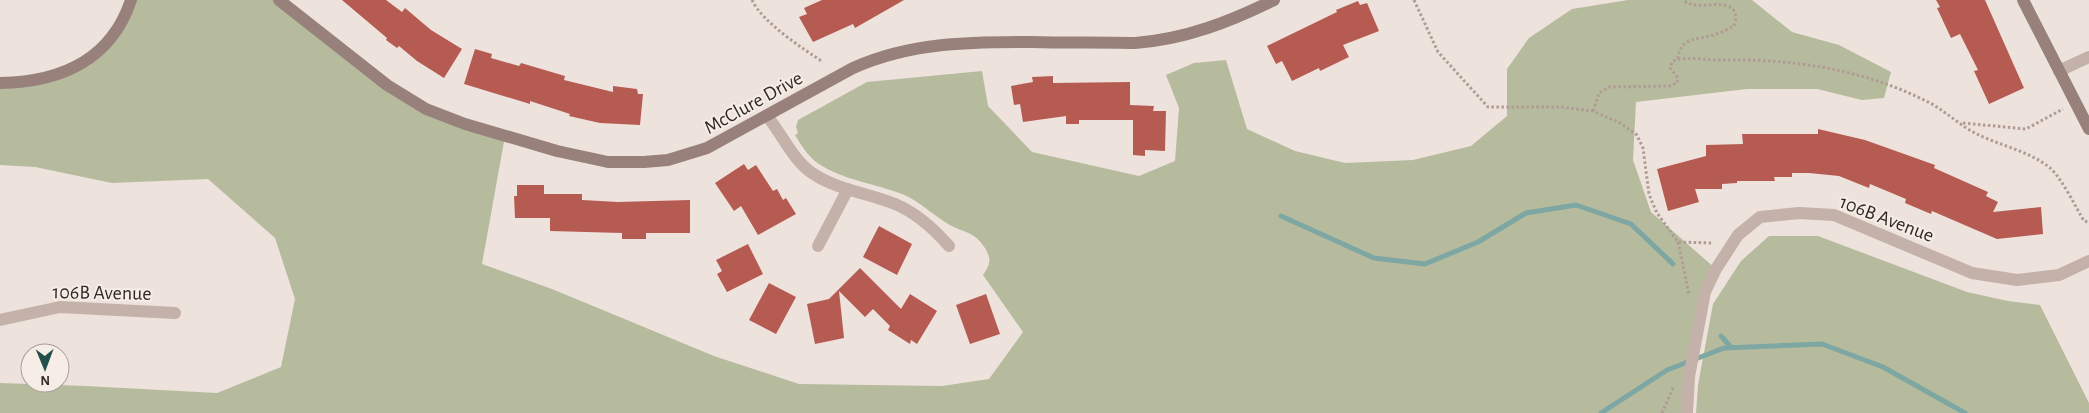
<svg xmlns="http://www.w3.org/2000/svg" width="2089" height="413" viewBox="0 0 2089 413" font-family="'Alegreya Sans',sans-serif">
  <style>
    .green { fill: #b6bb9e }
    .lines { fill: none; stroke-linecap: round; stroke-linejoin: round }
    .stream { stroke: #7ea7a3; stroke-width: 5 }
    .building { fill: #b65b52 }
    .path { stroke: #b09b94; stroke-width: 3; stroke-dasharray: 2.5 2.5; stroke-linecap: butt }
    .street { stroke: #c4b1a9; stroke-width: 12 }
    .secondary { stroke: #98817b; stroke-width: 12 }
    .labels { text-anchor: middle; stroke-width: 4; stroke-linejoin: round; paint-order: stroke }
    .street-label { font-size: 20px; fill: #332a28; stroke: #f6ede7 }
  </style>
  <rect width="100%" height="100%" fill="#eee2dc"/>
  <g class="green">
    <path d="M131,0H279L399,94L505,136L482,264L552,289L714,356L799,384L942,386L989,379L1023,332L983,275C990,265 992,260 985,248C974,231 964,233 948,224C933,215 918,200 902,194C876,184 843,180 819,164C809,158 801,145 795,135L798,133L796,127L798,120L867,82L982,71L988,106L1032,152L1139,176L1175,161L1179,108L1166,75L1194,63L1226,60L1247,129L1295,151L1345,163L1413,160L1471,146L1507,116V69L1529,38L1572,9L1628,0H1752L1792,32L1839,45L1891,72L1884,98L1862,100L1817,89H1747L1636,102L1633,160L1651,212L1716,269L1705,292L1687,413H0V383L86,386L217,393L281,367L295,299L275,238L208,179L112,183L35,167L0,165V83L18,82L90,57Z"/>
    <path d="M1769,236H1818L1967,292L2008,301L2040,305L2089,403V413H1696L1698,385L1713,304L1741,261Z"/>
  </g>
  <g class="lines">
    <g class="stream">
      <path d="M1281,216L1374,258L1425,264L1478,242L1526,213L1576,205L1631,224L1673,264"/>
      <path d="M1721,336L1731,347"/>
      <path d="M1601,413L1667,370L1724,348L1822,344L1883,367L1965,413"/>
    </g>
  </g>
  <g class="building">
    <path d="M342,0H386L402,12L405,8L431,30L462,49L444,78L417,61L399,46L397,48L386,40L387,38Z"/>
    <path d="M822,0H904L855,28L853,24L813,42L799,17L807,14L804,8Z"/>
    <path d="M1936,0H1985L2024,88L1989,104L1974,71L1978,70L1960,34L1951,38L1937,8L1940,7Z"/>
    <path d="M1358,1L1360,5L1367,3L1379,31L1343,45L1349,57L1320,71L1319,68L1292,81L1282,61L1276,64L1267,46L1337,12L1336,10Z"/>
    <path d="M475,49L492,54L491,58L519,66L521,63L565,76L564,80L613,92V86L637,89L638,94H643L640,125L600,123L569,116L570,114L530,101V104L464,84Z"/>
    <path d="M1053,76V83L1130,82V105L1154,106L1153,111H1166L1165,151L1145,150V156L1133,155V120H1079V124H1066V116L1023,122L1020,104L1014,105L1011,86L1033,82L1032,77Z"/>
    <path d="M1818,129L1865,140L1935,165L1934,168L1988,192L1986,196L1998,202L1993,212L2041,207L2043,234L1997,239L1932,211L1931,214L1905,203L1906,199L1870,184L1869,188L1839,176L1809,173H1792V177H1774L1775,181H1737V183L1722,184V189H1695L1699,202L1668,211L1657,169L1706,156V145L1743,144L1742,134H1818Z"/>
    <path d="M744,164L748,170L756,165L773,191L777,189L783,200L786,198L796,214L758,235L741,206L734,211L715,183Z"/>
    <path d="M517,185H544V194H582V200L618,202L690,200V233H646V239H622V233L550,231V218H515L514,196H517Z"/>
    <path d="M879,226L912,244L897,275L863,257Z"/>
    <path d="M748,244L763,274L727,292L717,274L722,271L716,260Z"/>
    <path d="M860,268L901,309L910,294L937,311L917,344L911,340L910,344L888,330L890,326L873,309L865,317L839,291L844,338L815,344L807,304L829,299Z"/>
    <path d="M769,283L796,297L776,334L749,320Z"/>
    <path d="M986,294L1000,334L970,344L956,305Z"/>
  </g>
  <g class="lines">
    <g class="path">
      <path d="M752,0C763,23 802,48 823,62"/>
      <path d="M1414,0L1438,52L1488,107H1561L1593,111L1620,123L1637,135L1643,148L1649,194L1653,204L1657,213L1678,242L1712,243"/>
      <path d="M1678,59C1679,36 1700,40 1716,34C1723,32 1729,28 1734,26C1737,18 1737,9 1727,6C1714,1 1698,11 1683,0"/>
      <path d="M1593,111L1599,93L1609,87L1669,86L1677,83L1678,78L1670,68L1672,62C1680,55 1711,61 1724,60C1794,59 1862,69 1926,101C1943,109 1957,123 1973,132C1997,145 2027,150 2049,167C2062,178 2075,206 2084,221L2089,222"/>
      <path d="M1963,123L2026,129L2063,109"/>
      <path d="M1678,242L1689,294"/>
      <path d="M1662,413L1674,386"/>
    </g>
    <g class="street">
      <path d="M2059,71L2089,57"/>
      <path d="M767,116C782,134 793,160 812,173C837,190 868,193 895,204C917,213 934,229 949,246"/>
      <path d="M818,246L848,189"/>
      <path d="M0,320L60,307L175,313"/>
      <path d="M1687,413L1689,377L1705,292L1716,269L1738,235L1760,217L1799,213L1834,215L1972,273L2017,280L2059,275L2089,261"/>
    </g>
    <g class="secondary">
      <path d="M279,0L387,85L426,109L465,124L557,151L608,162H644L668,160L707,148L853,68C911,42 970,42 1032,42C1066,43 1101,42 1135,43C1186,39 1229,22 1274,0"/>
      <path d="M2023,0L2089,129"/>
      <path d="M0,83C59,82 111,61 131,0"/>
    </g>
  </g>
  <g class="labels">
    <g class="street-label">
      <text transform="translate(753 102) rotate(-29)" y="7">McClure Drive</text>
      <text transform="translate(1887 218) rotate(21)" y="7">106B Avenue</text>
      <text transform="translate(102 292) rotate(1)" y="7">106B Avenue</text>
    </g>
  </g>
  <g transform="translate(45 368) rotate(179)"><circle r="24" fill="#f6ede7" stroke="#a89f9b"/>
  <path d="M0-4L9 19L0 12L-9 19Z" fill="#234f4b"/>
  <text y="-8" font-size="14" font-weight="bold" text-anchor="middle" fill="#332a28">N</text>
  </g>
</svg>
